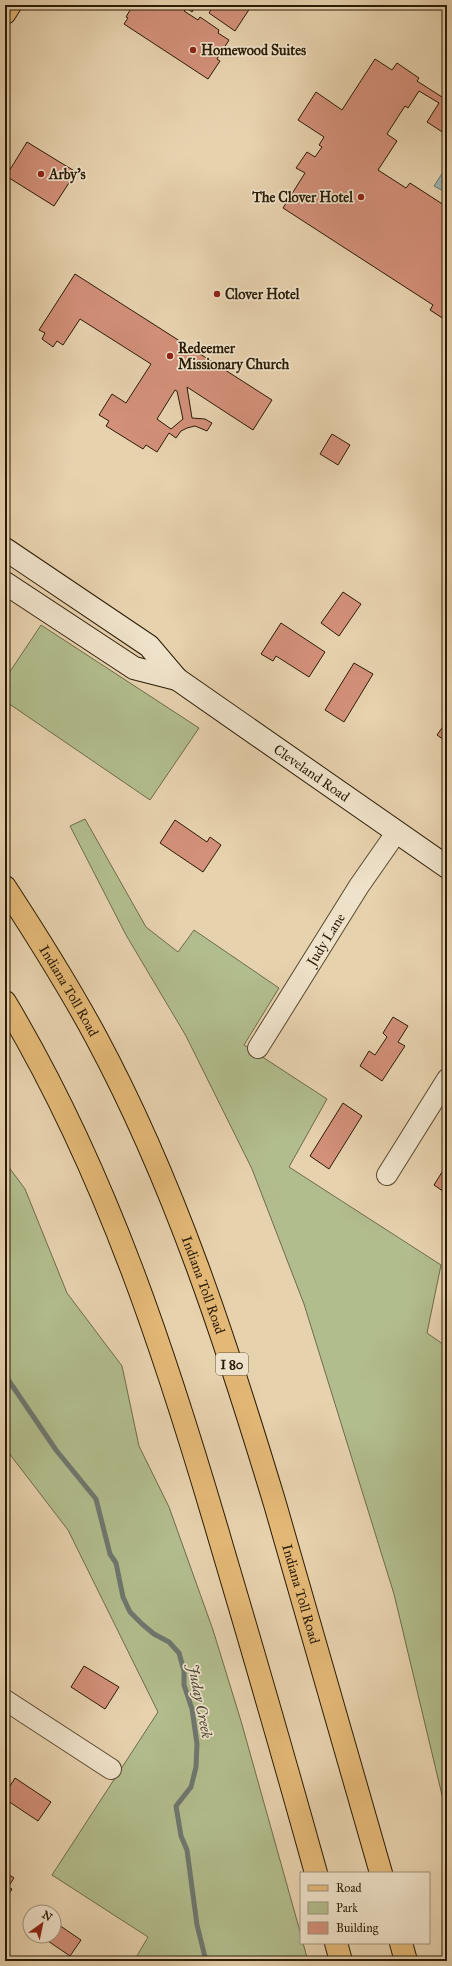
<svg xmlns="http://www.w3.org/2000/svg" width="452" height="1966" viewBox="0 0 452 1966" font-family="'IM FELL Great Primer',serif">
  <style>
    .green { fill: #b2bd8d; stroke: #6e6c49 }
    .water { fill: #9bb5b6; stroke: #6e776f }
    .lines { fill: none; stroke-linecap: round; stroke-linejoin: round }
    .stream { stroke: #6e776f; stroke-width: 5 }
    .building { fill: #d3907a; stroke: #2a1b05; fill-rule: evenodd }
    .minor-casing { stroke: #59492f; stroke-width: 22 }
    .secondary-casing { stroke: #2a1b05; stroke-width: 24 }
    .primary-casing { stroke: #2a1b05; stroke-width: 24 }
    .motorway-casing { stroke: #2a1b05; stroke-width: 24 }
    .minor { stroke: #efe2ca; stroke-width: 20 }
    .secondary { stroke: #efe2ca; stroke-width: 22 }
    .primary { stroke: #e4b977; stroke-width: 22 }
    .motorway { stroke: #e4b977; stroke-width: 22 }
    .poi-dot { fill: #8f2418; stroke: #efe2ca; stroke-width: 1.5 }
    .labels { text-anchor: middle; stroke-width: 3.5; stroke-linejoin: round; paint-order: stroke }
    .shield { fill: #efe2ca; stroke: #655740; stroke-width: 1 }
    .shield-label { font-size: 13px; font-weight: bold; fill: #2a1b05 }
    .poi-label { font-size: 14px; font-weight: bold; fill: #2a1b05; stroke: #efe2ca; text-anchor: start }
    .street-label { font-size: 14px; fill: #2a1b05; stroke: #efe2ca }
    .water-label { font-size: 15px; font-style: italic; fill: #4c493a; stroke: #efe2ca }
  </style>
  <rect width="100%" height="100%" fill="#e7d2ae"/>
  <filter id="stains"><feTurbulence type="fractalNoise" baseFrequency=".005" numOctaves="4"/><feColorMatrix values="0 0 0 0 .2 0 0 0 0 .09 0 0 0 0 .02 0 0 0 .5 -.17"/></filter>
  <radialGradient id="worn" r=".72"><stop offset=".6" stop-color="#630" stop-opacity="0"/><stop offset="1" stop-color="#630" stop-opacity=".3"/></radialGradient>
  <g class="green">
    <path d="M41,625L199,728L150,800L5,701V679Z"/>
    <path d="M85,819L146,927L178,952L194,930L279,988L244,1045L327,1099L289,1167L441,1265L427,1333L447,1347V1816L394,1594L304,1304L252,1169L186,1036L126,935L70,826Z"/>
    <path d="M5,1162L25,1189L67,1293L122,1366L139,1446L169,1507L213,1630L241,1721L301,1935V1943H303L308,1961H134L148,1937L52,1875L158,1712L68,1530L5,1448Z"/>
  </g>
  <path class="water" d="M447,166V193L434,186Z"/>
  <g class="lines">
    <path class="stream" d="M5,1375L56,1450L96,1499L110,1554L116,1563L123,1597L130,1612L142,1624L154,1634L169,1642L179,1653L184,1671V1685L192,1709L197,1744L196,1767L191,1787L176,1806L181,1836L187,1850L197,1925L206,1961"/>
  </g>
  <g class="building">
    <path d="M133,5H196L192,12L187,8L184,11L198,20L200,17L219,30L218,33L229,40L217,59L220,61L208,79L124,24L128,18L126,17Z"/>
    <path d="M214,5H252L235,31L209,13Z"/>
    <path d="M375,59L392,70L397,63L419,78L417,81L442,97L447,90V135L427,122L439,103L419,91L408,108L405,106L387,134L397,141L378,170L406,188L410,183L447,207V321L430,310L433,305L283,208L305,173L296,168L307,152L315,157L322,147L319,145L324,137L298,120L316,92L342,110Z"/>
    <path d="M27,142L76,172L54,206L6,176Z"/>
    <path d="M75,274L272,400L253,430L187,387L192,418L205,419L212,423L207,431L195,426L187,428L181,431L176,438L169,433L157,452L146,445L143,449L106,426L109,421L99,415L112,394L126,403L151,364L80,319L63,345L57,341L53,347L42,339L45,333L39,330ZM175,390L177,391L183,419L171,429L157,419Z"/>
    <path d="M332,434L350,445L338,465L320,454Z"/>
    <path d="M343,592L361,604L339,636L321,623Z"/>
    <path d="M281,623L325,652L309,677L276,656L273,661L261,654Z"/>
    <path d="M354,663L373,674L344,722L325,710Z"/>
    <path d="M447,721V742L437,735Z"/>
    <path d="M175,820L207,842L210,837L221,845L203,872L160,843Z"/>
    <path d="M393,1017L408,1026L398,1042L405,1046L382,1081L360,1066L369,1051L375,1055L387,1037L383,1033Z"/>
    <path d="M343,1103L362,1116L329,1169L310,1156Z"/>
    <path d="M447,1164V1194L434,1185Z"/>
    <path d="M84,1666L119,1687L105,1709L71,1687Z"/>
    <path d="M15,1778L51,1802L38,1821L5,1799V1794Z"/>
    <path d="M5,1872L14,1878L8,1887L12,1889L5,1900Z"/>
    <path d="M59,1925L81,1940L70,1956L48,1941L51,1936H54V1932Z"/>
  </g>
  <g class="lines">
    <defs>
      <g id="minor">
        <path id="s1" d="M258,1048L359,886L396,833"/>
        <path d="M387,1175L447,1079"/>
        <path d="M5,1700L111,1769"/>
      </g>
      <g id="secondary">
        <path id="s2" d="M5,549L149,646L177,679L447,867"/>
        <path d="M5,583L134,668L177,679"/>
      </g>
      <path id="primary" d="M5,13L10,5"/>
      <g id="motorway">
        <path id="s3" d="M5,887C37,936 68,985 96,1037C175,1184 227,1345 275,1504C311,1627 346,1750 381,1873"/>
        <path d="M5,1002C107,1172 168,1361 223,1550C255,1658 286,1765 316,1873"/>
        <path d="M336,1943L341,1961"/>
        <path d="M401,1943L406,1961"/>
      </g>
    </defs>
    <use href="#minor" class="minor-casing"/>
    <use href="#secondary" class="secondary-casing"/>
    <use href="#primary" class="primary-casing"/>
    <use href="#motorway" class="motorway-casing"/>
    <use href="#minor" class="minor"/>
    <use href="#secondary" class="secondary"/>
    <use href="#primary" class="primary"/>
    <use href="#motorway" class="motorway"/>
  </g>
  <g class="poi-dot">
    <circle cx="193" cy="50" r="4"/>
    <circle cx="41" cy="174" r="4"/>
    <circle cx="361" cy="197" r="4"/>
    <circle cx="217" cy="294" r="4"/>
    <circle cx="170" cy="356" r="4"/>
  </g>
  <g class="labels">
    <rect class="shield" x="216" y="1353" width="32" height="22" rx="3"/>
    <g class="shield-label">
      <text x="232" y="1369">I 80</text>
    </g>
    <g class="poi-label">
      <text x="201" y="55">Homewood Suites</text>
      <text x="49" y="179">Arby's</text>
      <text x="353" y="202" text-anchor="end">The Clover Hotel</text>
      <text x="225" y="299">Clover Hotel</text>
      <text x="178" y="353">Redeemer<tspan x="178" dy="16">Missionary Church</tspan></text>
    </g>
    <g class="street-label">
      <text dy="5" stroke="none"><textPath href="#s2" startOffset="381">Cleveland Road</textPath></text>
      <text dy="5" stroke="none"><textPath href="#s1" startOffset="128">Judy Lane</textPath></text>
      <text dy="5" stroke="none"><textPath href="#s3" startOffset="122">Indiana Toll Road</textPath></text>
      <text dy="5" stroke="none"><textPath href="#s3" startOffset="446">Indiana Toll Road</textPath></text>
      <text dy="5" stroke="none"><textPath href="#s3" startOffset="770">Indiana Toll Road</textPath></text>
    </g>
    <g class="water-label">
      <text transform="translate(200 1701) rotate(79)" y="5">Juday Creek</text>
    </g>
  </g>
  <rect width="452" height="1966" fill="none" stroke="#e7d2ae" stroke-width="20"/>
  <rect x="6" y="6" width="440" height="1954" fill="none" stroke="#2a1b05" stroke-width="2"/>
  <rect x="10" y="10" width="432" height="1946" fill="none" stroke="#2a1b05"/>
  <rect x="300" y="1872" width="130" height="72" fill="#efe2ca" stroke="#a0927b"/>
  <rect x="308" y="1885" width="20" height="6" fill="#e4b977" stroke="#a0927b"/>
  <text x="336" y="1892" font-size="12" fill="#2a1b05">Road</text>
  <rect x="308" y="1902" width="20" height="12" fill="#b2bd8d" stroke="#a0927b"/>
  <text x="336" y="1912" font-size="12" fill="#2a1b05">Park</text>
  <rect x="308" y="1922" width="20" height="12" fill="#d3907a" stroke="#a0927b"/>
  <text x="336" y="1932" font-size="12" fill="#2a1b05">Building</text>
  <g transform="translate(42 1924) rotate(33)"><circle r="19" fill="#efe2ca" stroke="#a0927b"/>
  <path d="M0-3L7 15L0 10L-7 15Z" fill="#8f2418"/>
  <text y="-6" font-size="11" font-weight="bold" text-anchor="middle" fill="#2a1b05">N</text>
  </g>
  <rect width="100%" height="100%" filter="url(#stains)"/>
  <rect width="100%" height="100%" fill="url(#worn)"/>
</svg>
